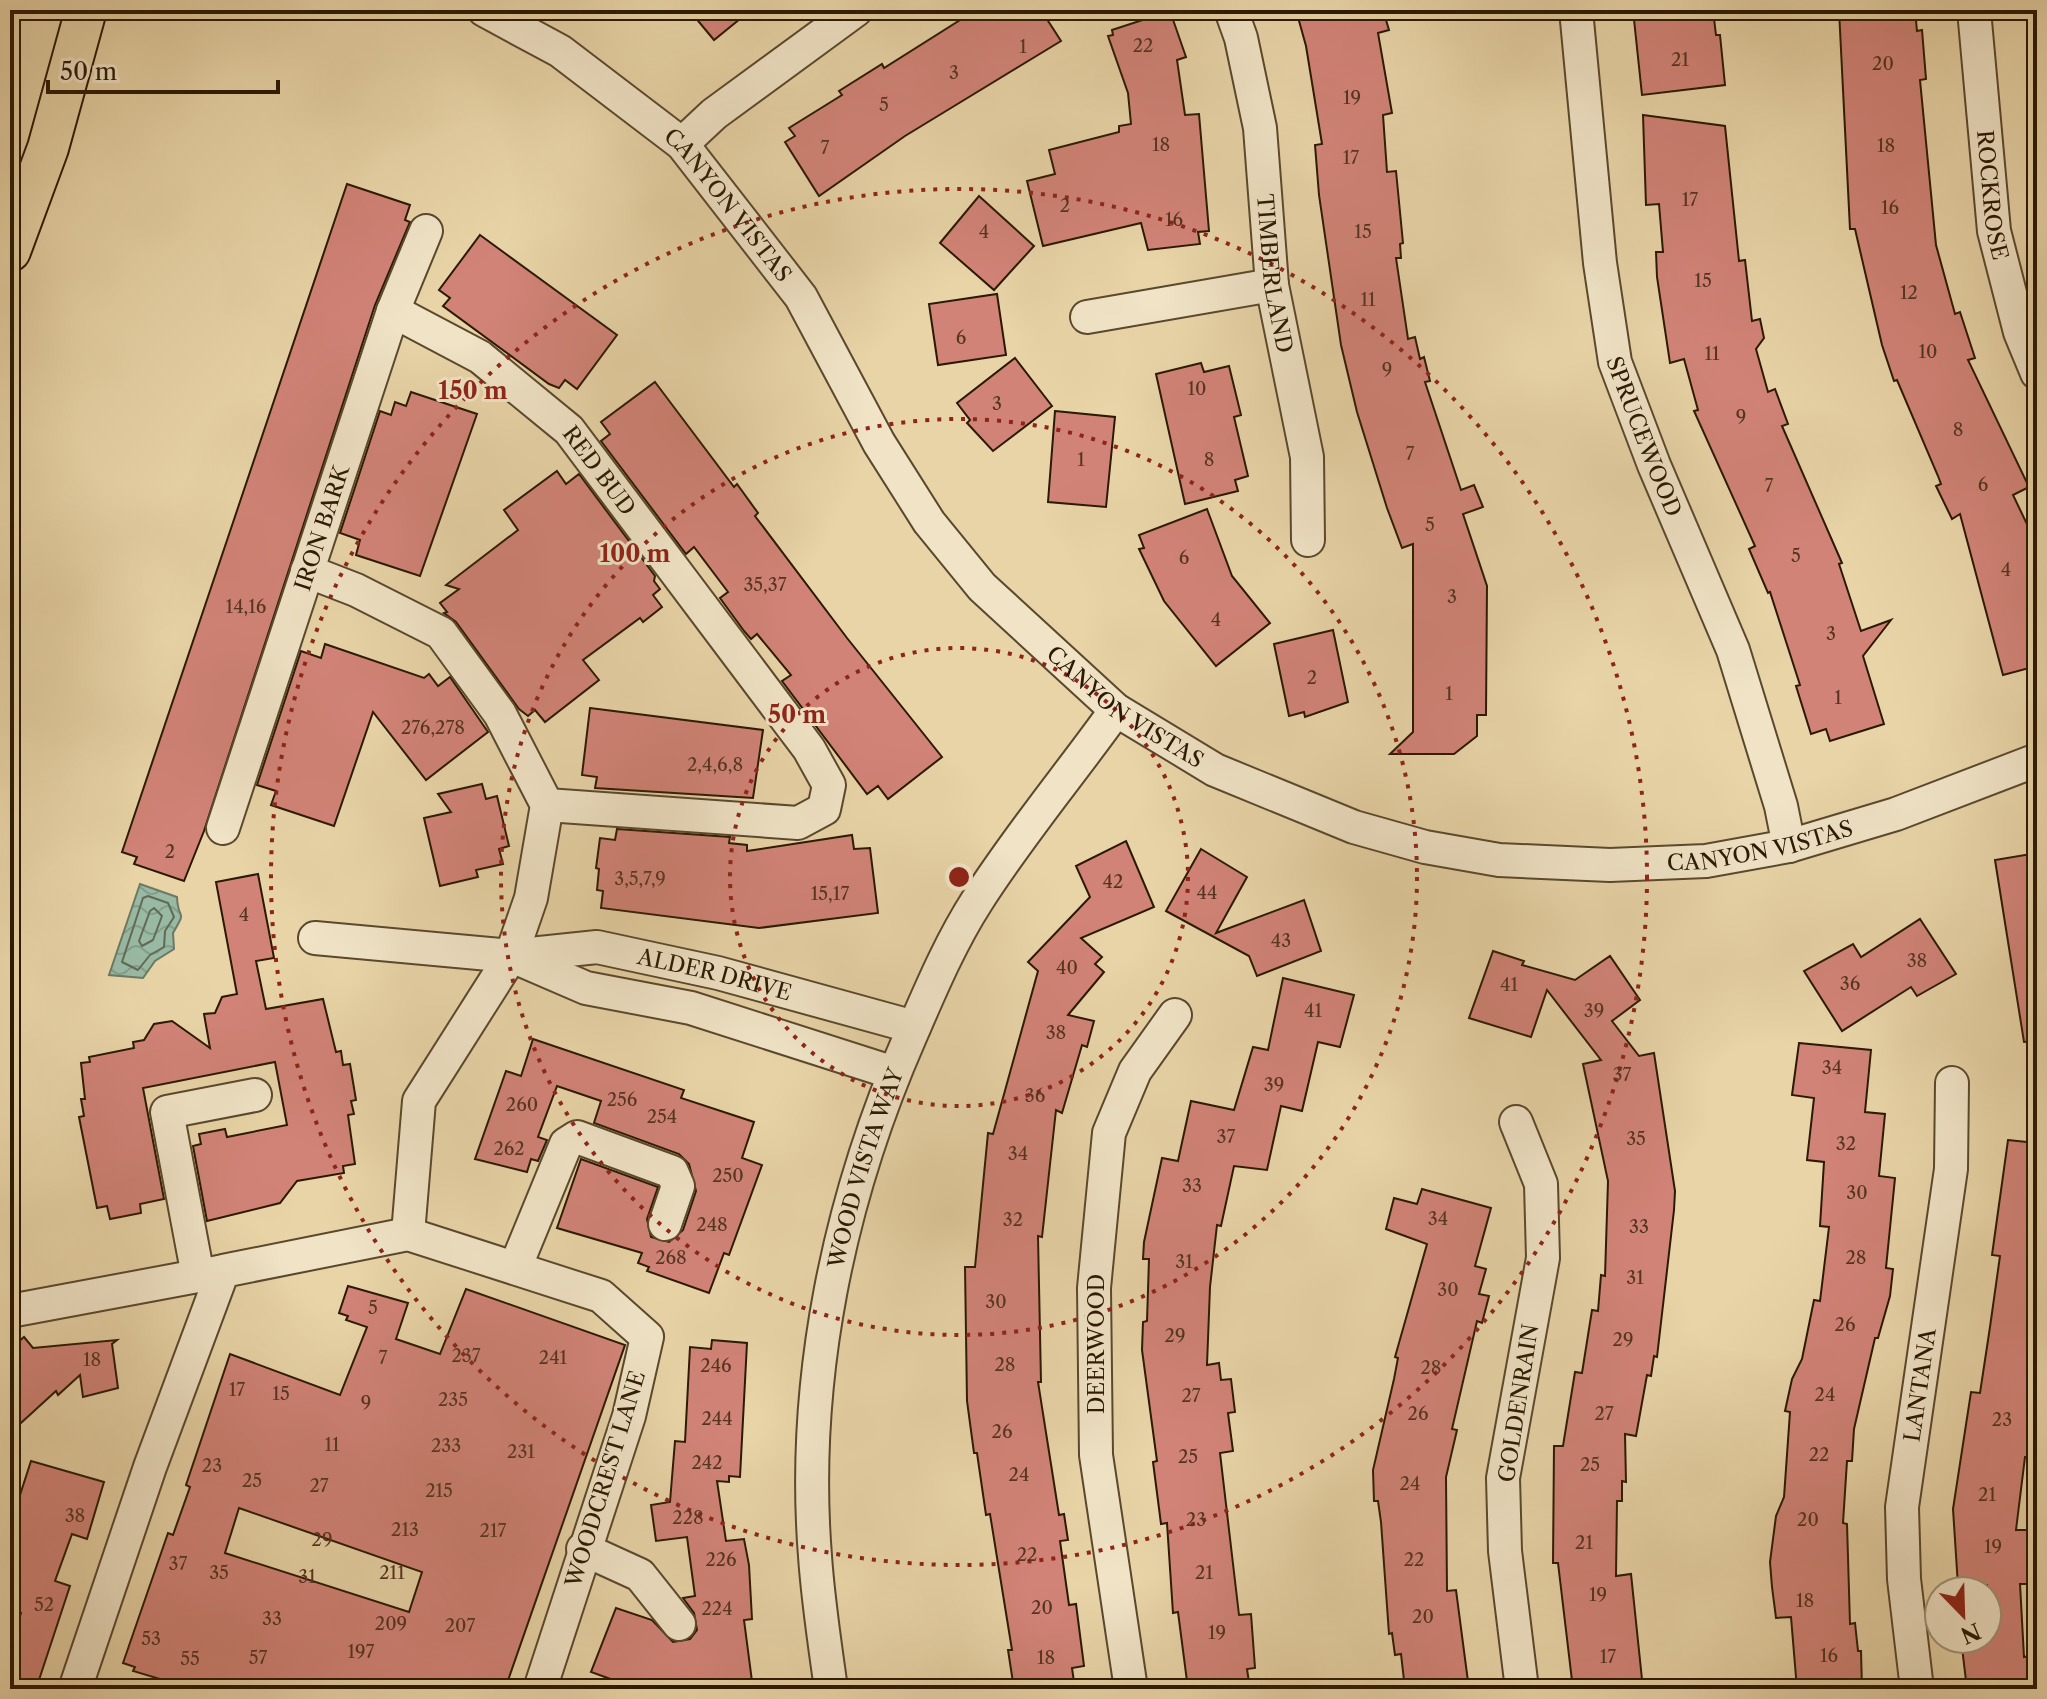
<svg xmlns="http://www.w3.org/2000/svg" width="2047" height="1699" viewBox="0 0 2047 1699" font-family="'Libre Caslon Text',serif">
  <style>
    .water { fill: url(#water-waves); stroke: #6c7963; stroke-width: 2 }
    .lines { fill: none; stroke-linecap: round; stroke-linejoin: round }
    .shore { stroke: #626954; stroke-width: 2 }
    .building { fill: #d18377; stroke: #2b1904; stroke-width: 2; fill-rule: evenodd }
    .minor-casing { stroke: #5a482d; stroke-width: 36 }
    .major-casing { stroke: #2b1904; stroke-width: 44 }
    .minor { stroke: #f0e3c6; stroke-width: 32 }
    .major { stroke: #e8d4a7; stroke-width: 40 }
    .ring { fill: none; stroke: #8f2418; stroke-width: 4; stroke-dasharray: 4 8 }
    .labels { text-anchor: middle; stroke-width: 6; stroke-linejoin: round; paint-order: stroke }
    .number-label { font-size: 18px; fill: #543421 }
    .street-label { font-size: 22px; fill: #2b1904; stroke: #f0e3c6 }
    .centre { fill: #8f2418; stroke: #f0e3c6; stroke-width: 4 }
    .ring-label { font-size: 24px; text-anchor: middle; font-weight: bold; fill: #8f2418; stroke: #f0e3c6; stroke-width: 6; stroke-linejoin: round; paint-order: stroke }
  </style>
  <defs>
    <pattern id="water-waves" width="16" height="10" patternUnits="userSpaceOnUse" patternTransform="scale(2)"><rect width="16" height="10" fill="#98b9a3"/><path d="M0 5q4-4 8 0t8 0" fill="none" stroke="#839e8b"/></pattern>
  </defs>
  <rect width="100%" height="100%" fill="#e8d4a7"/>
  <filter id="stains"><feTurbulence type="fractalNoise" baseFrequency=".0025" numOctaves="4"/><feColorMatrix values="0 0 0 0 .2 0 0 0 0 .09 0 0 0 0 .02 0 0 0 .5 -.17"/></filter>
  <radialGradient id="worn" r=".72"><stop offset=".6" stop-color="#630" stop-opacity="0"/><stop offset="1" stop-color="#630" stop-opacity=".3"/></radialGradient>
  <path class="water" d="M140,884L177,897C178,923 188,907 173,933L174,949L155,961L143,978L109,975Z"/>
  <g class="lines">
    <g class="shore">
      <path d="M148,896L168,903L174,917L165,931L164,947L150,955L138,970L122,962L143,898Z"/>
      <path d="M154,908L162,916L153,940L142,946L139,941L150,911Z"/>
    </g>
  </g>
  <g class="building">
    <path d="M689,10H751L714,40Z"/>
    <path d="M976,10H1041L1061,41L905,136L819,196L785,142L795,136L789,128L842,95L839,91L882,64L884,68Z"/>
    <path d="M1296,10H1383L1389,30L1378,33L1392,113L1383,115L1387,172L1396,171L1403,243L1400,244L1401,258H1396L1408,339L1415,337L1420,359L1424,357L1430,381L1425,382L1461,490L1474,485L1483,507L1463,514L1487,586L1486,715H1477V736L1454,754H1390L1413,732V544L1402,548L1387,508L1357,412L1341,345L1319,195L1315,145L1322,144L1306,46Z"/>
    <path d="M1633,10H1713L1716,35H1720L1725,85L1642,95Z"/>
    <path d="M1839,10H1915L1917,31L1922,30L1926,79L1920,80L1936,245L1955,314L1960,312L1975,358L1968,360L2029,487L2013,495L2037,545V666L2003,675L1960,514L1952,519L1936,486L1941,484L1938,476L1897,380L1894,381L1882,345L1855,229H1850Z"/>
    <path d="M1170,11L1186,57L1177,60L1185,115L1199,114L1209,231L1198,232L1200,244L1148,250L1141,223L1043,246L1027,181L1055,174L1049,150L1119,132V126L1131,124L1128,93L1108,36L1113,35L1112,30Z"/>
    <path d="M1643,115L1725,126L1739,261L1745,260L1752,321L1760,319L1764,338L1756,349L1768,392L1775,389L1788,424L1782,426L1842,563L1839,564L1861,631L1891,620L1863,656L1884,724L1830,741L1826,729L1811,734L1796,686L1800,685L1770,592L1768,593L1749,549L1755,546L1694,411L1698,410L1684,359L1670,363L1657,277L1656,252H1663L1659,204L1646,205Z"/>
    <path d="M347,184L410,205L405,220L410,222L375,305L204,831L184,881L134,864L137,857L122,852Z"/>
    <path d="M979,196L1034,246L994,290L940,243Z"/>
    <path d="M480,235L617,335L577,389L565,380L559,388L549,384L443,306L450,298L439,290Z"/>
    <path d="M997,294L1006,355L938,365L929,304Z"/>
    <path d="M1015,358L1052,406L993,451L967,423L970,420L957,403Z"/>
    <path d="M1201,363L1204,372L1229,366L1241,415L1234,417L1248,476L1235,480L1238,491L1185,504L1156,374Z"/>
    <path d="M655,382L734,487L737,484L758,513L755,516L847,638L942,757L888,799L878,786L867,794L782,681L791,675L757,634L751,639L744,631L720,598L728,592L694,547L686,554L601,441L610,434L601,422Z"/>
    <path d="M411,392L477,414L420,576L356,555L360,540L340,533L380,411L391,415L395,402L406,406Z"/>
    <path d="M1055,411L1115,417L1106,507L1048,502Z"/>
    <path d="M557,471L566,484L579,474L655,576L654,581L660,589L653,595L662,607L643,622L640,618L583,660L599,680L545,722L535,710L528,716L519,709L456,622L444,613L447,612L440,603L459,589L446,585L518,530L504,510Z"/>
    <path d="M1207,509L1232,576L1270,623L1216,666L1164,601L1139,549L1144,548L1139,535Z"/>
    <path d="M1333,630L1348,702L1305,717L1304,712L1289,716L1274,644Z"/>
    <path d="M325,644L424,678L429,674L438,686L450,677L488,732L426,780L373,712L334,826L271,805L276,791L257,785L301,651L321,658Z"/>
    <path d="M590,708L763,730L753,798L595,788L597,777L582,775Z"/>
    <path d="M482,784L486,799L497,796L509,846L499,849L503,864L476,870L478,877L440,886L424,818L451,812L438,794Z"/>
    <path d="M617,829L730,837L729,843L747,845V851L852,835L854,849L870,848L878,913L759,928L601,908L603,891L597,890L599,869L596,868L600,838L615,840Z"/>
    <path d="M1126,841L1154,907L1081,938L1102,957L1095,964L1104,972L1068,1015L1094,1021L1087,1047L1082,1045L1062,1113L1056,1110L1042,1237L1038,1236L1041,1382H1038L1059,1515L1064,1514L1068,1540L1060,1541L1069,1605L1076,1604L1084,1666L1072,1668L1075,1689H1014L1008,1650H1012L1000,1576L990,1514L986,1515L977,1453H974L967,1401L965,1267H975L988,1133L993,1134L1038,971L1028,962L1090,897L1076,866Z"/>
    <path d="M1201,849L1247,877L1216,933L1304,900L1321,951L1257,976L1249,956L1166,911Z"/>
    <path d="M2037,853V1041L2024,1042L1995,860Z"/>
    <path d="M258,874L274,958L256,961L266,1009L323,999L336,1052L341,1051L343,1065L350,1064L356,1100L351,1101L354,1114L348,1115L355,1164L343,1166L344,1173L297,1181L280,1203L207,1221L193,1146L201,1144L199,1134L225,1129L227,1137L287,1125L275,1062L143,1088L164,1199L140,1204L141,1213L110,1219L107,1206L97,1208L79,1117L84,1116L81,1099H85L81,1063L90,1062L89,1057L134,1048L133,1042L144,1040L154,1024L172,1021L210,1048L204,1014L215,1013L222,997L237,994L216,882Z"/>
    <path d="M1920,919L1956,974L1917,996L1911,987L1842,1031L1804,971L1853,944L1861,957Z"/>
    <path d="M1493,951L1524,961L1522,965L1575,980L1610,956L1640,1000L1612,1021L1639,1056L1654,1053L1675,1191L1674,1210L1657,1357L1654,1356L1651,1376L1647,1375L1636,1436L1625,1434L1626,1482L1622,1481V1501H1617L1616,1576L1631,1574L1643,1689H1573L1558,1563H1553L1554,1446H1563L1575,1372L1582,1373L1592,1310L1598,1311L1601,1275L1605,1276L1608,1181L1583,1064L1601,1060L1547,990L1531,1037L1469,1018Z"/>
    <path d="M1283,978L1354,995L1340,1047L1318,1042L1302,1111L1281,1106L1267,1170L1234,1166L1221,1226L1217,1225L1210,1287L1207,1365L1219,1363L1221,1380L1231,1379L1235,1412L1228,1413L1233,1451L1220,1453L1239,1615L1251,1614L1255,1668L1247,1669L1250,1689H1188L1178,1612L1173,1613L1167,1523L1161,1524L1153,1462L1157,1461L1142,1350L1143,1322L1147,1321L1149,1259H1143L1144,1242L1162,1158L1178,1161L1191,1101L1234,1110L1253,1047L1268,1050Z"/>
    <path d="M533,1039L684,1090L681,1098L754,1122L742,1158L762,1165L729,1255L724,1253L709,1293L647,1271L649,1267L638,1263L642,1253L557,1228L581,1159L658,1187L647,1219L651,1237L669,1242L683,1230L696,1191L689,1164L679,1154L594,1123L601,1101L557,1086L538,1137L547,1140L538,1161L531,1159L527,1172L475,1159L506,1071L521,1076Z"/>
    <path d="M1799,1043L1871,1050L1865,1112L1885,1114L1879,1176L1895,1178L1886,1268L1893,1269L1890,1296L1878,1338H1875L1854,1429L1852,1461H1847L1843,1523L1847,1524L1850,1624L1855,1623L1858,1651H1861L1862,1689H1797L1791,1617L1776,1618L1772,1587L1770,1562L1776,1516L1784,1497L1790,1412L1785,1411L1792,1379L1802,1359L1814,1300L1820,1301L1829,1227L1820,1226L1824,1162L1807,1160L1814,1098L1792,1095Z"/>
    <path d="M2008,1140L2037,1143V1438L2033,1458L2025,1457L2016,1530H2028L2027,1584H2020L2024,1657L2037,1655V1689H1967L1961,1639H1987V1585L1958,1586L1953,1509L1971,1392L1980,1393L1990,1327L2000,1256L1992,1255Z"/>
    <path d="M1422,1189L1491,1208L1475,1266L1486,1269L1479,1294L1489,1296L1482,1323L1477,1321L1452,1429L1457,1430L1446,1477L1447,1591L1456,1590L1469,1689H1405L1401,1654L1395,1655L1392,1633L1389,1634L1381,1522L1378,1501H1374L1373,1470L1394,1379L1398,1358L1395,1357L1427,1244L1386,1229L1394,1198L1417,1204Z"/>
    <path d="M348,1286L408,1303L396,1339L440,1354L466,1289L625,1345L505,1689H193L133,1671L135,1667L123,1663L168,1533L173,1535L190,1487L186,1485L230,1354L340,1395L367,1327L346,1320L348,1316L339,1313ZM239,1508L422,1572L409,1612L225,1553Z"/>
    <path d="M24,1337L33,1348L117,1340L112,1344L118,1388L83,1397L80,1375L58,1395L56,1391L10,1433V1349Z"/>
    <path d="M712,1340L747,1343L740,1477L729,1476V1482L717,1481L726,1541L744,1539L749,1565L752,1619L744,1620L753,1689H616V1681L591,1672L616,1608L652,1620L673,1642L690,1639L697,1630L694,1613L683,1598L695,1596L687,1537L656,1541L651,1505L670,1502L675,1441L685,1442L690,1347L711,1349Z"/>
    <path d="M31,1461L104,1482L87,1539L72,1534L55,1581L70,1586L36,1689H10V1646L21,1613L10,1610V1526Z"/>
  </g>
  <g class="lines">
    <defs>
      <g id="minor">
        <path id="s1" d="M484,10L560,51L682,144L801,297L879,443L929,522L982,587L1116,710L1215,770L1354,827L1425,847L1499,860L1610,865L1706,861L1789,846L1896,814L2037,760"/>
        <path id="s2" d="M1231,10L1241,38L1260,128L1272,285L1307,457L1308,540"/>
        <path id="s3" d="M1576,10L1600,263L1615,362L1654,465L1733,650L1781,806L1789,846"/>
        <path id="s4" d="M1974,10L1994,231L2020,332L2037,373"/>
        <path d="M682,144L714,114L856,10"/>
        <path id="s5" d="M393,311L480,357L569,430L809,749L829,785L824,809L798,823L547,805"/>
        <path d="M1087,317L1272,285"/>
        <path d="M307,571L356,590L441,633L500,714L547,805L531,898L511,956L419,1101L408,1234"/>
        <path id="s6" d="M223,828L393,311L426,231"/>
        <path id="s7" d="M315,938L511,956L597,947L718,973L914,1027"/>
        <path d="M514,957L586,988L691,1008L894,1073"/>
        <path d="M1516,1122L1541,1184L1543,1258L1503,1478L1505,1551L1522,1689"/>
        <path d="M515,1268L566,1144L577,1137L672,1172L678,1186L665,1224"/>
        <path d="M198,1276L167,1112L255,1095"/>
        <path d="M10,1311L219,1272"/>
        <path d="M583,1549L640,1575L679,1624"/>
        <path d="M75,1689L150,1467L223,1271L408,1234L601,1296L647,1337L629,1416L540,1689"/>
        <path id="s8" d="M831,1689C825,1645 818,1601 815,1556C801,1379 839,1199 910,1037C930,991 950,943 977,901C1019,835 1071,773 1116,710"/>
        <path d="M1131,1689L1096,1455L1094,1288L1109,1133L1135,1071L1175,1015"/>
        <path id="s9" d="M1917,1689L1904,1579L1902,1507L1951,1169L1952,1083"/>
      </g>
      <path id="major" d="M10,251L48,148L86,10"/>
    </defs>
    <use href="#minor" class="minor-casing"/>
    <use href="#major" class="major-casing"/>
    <use href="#minor" class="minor"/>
    <use href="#major" class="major"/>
  </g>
  <g class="ring">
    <circle cx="959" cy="877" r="229"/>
    <circle cx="959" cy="877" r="458"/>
    <circle cx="959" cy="877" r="688"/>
  </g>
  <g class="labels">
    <g class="number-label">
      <text x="1143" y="52">22</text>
      <text x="1023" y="53">1</text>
      <text x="1680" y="66">21</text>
      <text x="1883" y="70">20</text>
      <text x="954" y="79">3</text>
      <text x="1352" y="104">19</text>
      <text x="884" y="111">5</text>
      <text x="1161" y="151">18</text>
      <text x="1886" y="152">18</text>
      <text x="825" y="154">7</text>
      <text x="1351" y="164">17</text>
      <text x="1690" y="206">17</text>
      <text x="1065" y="212">2</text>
      <text x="1890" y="214">16</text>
      <text x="1174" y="226">16</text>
      <text x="984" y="238">4</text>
      <text x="1363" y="238">15</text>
      <text x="1703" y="287">15</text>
      <text x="1909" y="299">12</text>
      <text x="1368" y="306">11</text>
      <text x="961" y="344">6</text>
      <text x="1928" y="358">10</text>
      <text x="1712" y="360">11</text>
      <text x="1387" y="376">9</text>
      <text x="1197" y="395">10</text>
      <text x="997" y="410">3</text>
      <text x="1741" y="423">9</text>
      <text x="1958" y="436">8</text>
      <text x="1410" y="460">7</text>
      <text x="1081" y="466">1</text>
      <text x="1209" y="466">8</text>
      <text x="1983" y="491">6</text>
      <text x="1769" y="492">7</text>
      <text x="1430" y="531">5</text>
      <text x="1796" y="562">5</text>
      <text x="1184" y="564">6</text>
      <text x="2006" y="576">4</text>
      <text x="765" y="591">35,37</text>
      <text x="1452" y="603">3</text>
      <text x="246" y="613">14,16</text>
      <text x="1216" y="626">4</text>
      <text x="1831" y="640">3</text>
      <text x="1312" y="684">2</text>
      <text x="1449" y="700">1</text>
      <text x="1838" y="704">1</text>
      <text x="433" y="734">276,278</text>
      <text x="715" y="771">2,4,6,8</text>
      <text x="170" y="858">2</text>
      <text x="640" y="885">3,5,7,9</text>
      <text x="1113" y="888">42</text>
      <text x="1207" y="899">44</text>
      <text x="830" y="900">15,17</text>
      <text x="244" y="921">4</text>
      <text x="1281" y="947">43</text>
      <text x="1917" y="967">38</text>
      <text x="1067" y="974">40</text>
      <text x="1850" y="990">36</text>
      <text x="1509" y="991">41</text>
      <text x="1313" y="1017">41</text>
      <text x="1594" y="1017">39</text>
      <text x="1056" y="1039">38</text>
      <text x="1832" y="1074">34</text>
      <text x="1622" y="1081">37</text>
      <text x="1274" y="1091">39</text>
      <text x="1035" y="1102">36</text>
      <text x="622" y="1106">256</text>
      <text x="522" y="1111">260</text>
      <text x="662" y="1123">254</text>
      <text x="1226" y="1143">37</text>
      <text x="1636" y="1145">35</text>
      <text x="1846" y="1150">32</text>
      <text x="509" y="1155">262</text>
      <text x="1018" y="1160">34</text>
      <text x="728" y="1182">250</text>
      <text x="1192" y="1192">33</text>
      <text x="1857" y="1199">30</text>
      <text x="1438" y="1225">34</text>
      <text x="1013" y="1226">32</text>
      <text x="712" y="1231">248</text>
      <text x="1639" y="1233">33</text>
      <text x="671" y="1264">268</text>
      <text x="1856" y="1264">28</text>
      <text x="1184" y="1268">31</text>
      <text x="1635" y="1284">31</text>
      <text x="1448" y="1296">30</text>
      <text x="996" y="1308">30</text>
      <text x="373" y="1314">5</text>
      <text x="1845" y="1331">26</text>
      <text x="1175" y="1342">29</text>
      <text x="1623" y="1346">29</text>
      <text x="466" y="1362">237</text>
      <text x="383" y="1364">7</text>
      <text x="553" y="1364">241</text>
      <text x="92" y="1366">18</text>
      <text x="1005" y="1371">28</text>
      <text x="716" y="1372">246</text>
      <text x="1431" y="1374">28</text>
      <text x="237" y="1396">17</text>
      <text x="281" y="1400">15</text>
      <text x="1825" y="1401">24</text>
      <text x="1191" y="1402">27</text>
      <text x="453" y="1406">235</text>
      <text x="366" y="1409">9</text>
      <text x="1418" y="1420">26</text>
      <text x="1604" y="1420">27</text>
      <text x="717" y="1425">244</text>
      <text x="2002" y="1426">23</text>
      <text x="1002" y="1438">26</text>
      <text x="332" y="1451">11</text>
      <text x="446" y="1452">233</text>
      <text x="521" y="1458">231</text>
      <text x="1819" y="1461">22</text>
      <text x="1188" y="1463">25</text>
      <text x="707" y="1469">242</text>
      <text x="1590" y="1471">25</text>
      <text x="212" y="1472">23</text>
      <text x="1019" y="1481">24</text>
      <text x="252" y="1487">25</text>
      <text x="1410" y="1490">24</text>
      <text x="319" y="1492">27</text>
      <text x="439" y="1497">215</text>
      <text x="1987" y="1501">21</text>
      <text x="75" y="1522">38</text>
      <text x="688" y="1524">228</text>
      <text x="1196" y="1526">23</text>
      <text x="1808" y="1526">20</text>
      <text x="405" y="1536">213</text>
      <text x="493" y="1537">217</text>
      <text x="322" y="1546">29</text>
      <text x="1584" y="1549">21</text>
      <text x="1993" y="1553">19</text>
      <text x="1027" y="1561">22</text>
      <text x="721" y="1566">226</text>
      <text x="1414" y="1566">22</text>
      <text x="178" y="1570">37</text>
      <text x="219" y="1579">35</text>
      <text x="392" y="1579">211</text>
      <text x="1204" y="1579">21</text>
      <text x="307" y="1583">31</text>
      <text x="1598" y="1601">19</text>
      <text x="1805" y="1607">18</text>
      <text x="44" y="1611">52</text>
      <text x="1042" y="1614">20</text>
      <text x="717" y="1615">224</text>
      <text x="1423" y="1623">20</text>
      <text x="272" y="1625">33</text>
      <text x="391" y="1630">209</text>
      <text x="460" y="1632">207</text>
      <text x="1217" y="1639">19</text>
      <text x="151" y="1645">53</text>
      <text x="361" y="1658">197</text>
      <text x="1829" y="1662">16</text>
      <text x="1608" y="1663">17</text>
      <text x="258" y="1664">57</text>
      <text x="1046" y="1664">18</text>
      <text x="190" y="1665">55</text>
    </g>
    <g class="street-label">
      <text dy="8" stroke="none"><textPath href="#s4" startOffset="186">ROCKROSE</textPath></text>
      <text dy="8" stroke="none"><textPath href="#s1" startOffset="316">CANYON VISTAS</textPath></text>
      <text dy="8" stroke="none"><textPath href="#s2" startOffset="268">TIMBERLAND</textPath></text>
      <text dy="8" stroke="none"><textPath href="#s3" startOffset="434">SPRUCEWOOD</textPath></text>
      <text dy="8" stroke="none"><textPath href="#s5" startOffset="264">RED BUD</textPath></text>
      <text dy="8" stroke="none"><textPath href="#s6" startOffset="316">IRON BARK</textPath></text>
      <text dy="8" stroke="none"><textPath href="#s1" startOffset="964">CANYON VISTAS</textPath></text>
      <text dy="8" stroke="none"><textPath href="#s1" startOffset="1636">CANYON VISTAS</textPath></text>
      <text dy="8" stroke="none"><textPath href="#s7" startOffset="404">ALDER DRIVE</textPath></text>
      <text dy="8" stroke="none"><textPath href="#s8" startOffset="528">WOOD VISTA WAY</textPath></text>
      <text transform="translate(1096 1344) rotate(-90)" y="8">DEERWOOD</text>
      <text dy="8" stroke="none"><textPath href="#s9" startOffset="306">LANTANA</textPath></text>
      <text transform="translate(1518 1403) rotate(-81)" y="8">GOLDENRAIN</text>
      <text transform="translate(605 1479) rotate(-73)" y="8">WOODCREST LANE</text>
    </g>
  </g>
  <circle cx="959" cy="877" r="12" class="centre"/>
  <g class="ring-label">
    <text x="473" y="399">150 m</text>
    <text x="635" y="562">100 m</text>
    <text x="797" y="723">50 m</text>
  </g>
  <rect width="2047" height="1699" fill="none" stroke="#e8d4a7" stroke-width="40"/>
  <rect x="12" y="12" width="2023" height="1675" fill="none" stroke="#2b1904" stroke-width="4"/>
  <rect x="20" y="20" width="2007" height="1659" fill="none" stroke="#2b1904" stroke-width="2"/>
  <g transform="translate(1963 1615) rotate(157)"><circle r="38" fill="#f0e3c6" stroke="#a19278" stroke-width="2"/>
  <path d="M0-6L14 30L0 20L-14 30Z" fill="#8f2418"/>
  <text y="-12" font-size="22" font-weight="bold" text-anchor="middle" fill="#2b1904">N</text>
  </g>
  <path d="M48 80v12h230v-12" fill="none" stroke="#2b1904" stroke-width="4"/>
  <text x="60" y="80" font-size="24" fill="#2b1904" stroke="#f0e3c6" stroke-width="6" paint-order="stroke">50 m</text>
  <rect width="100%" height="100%" filter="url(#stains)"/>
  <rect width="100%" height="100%" fill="url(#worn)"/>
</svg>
